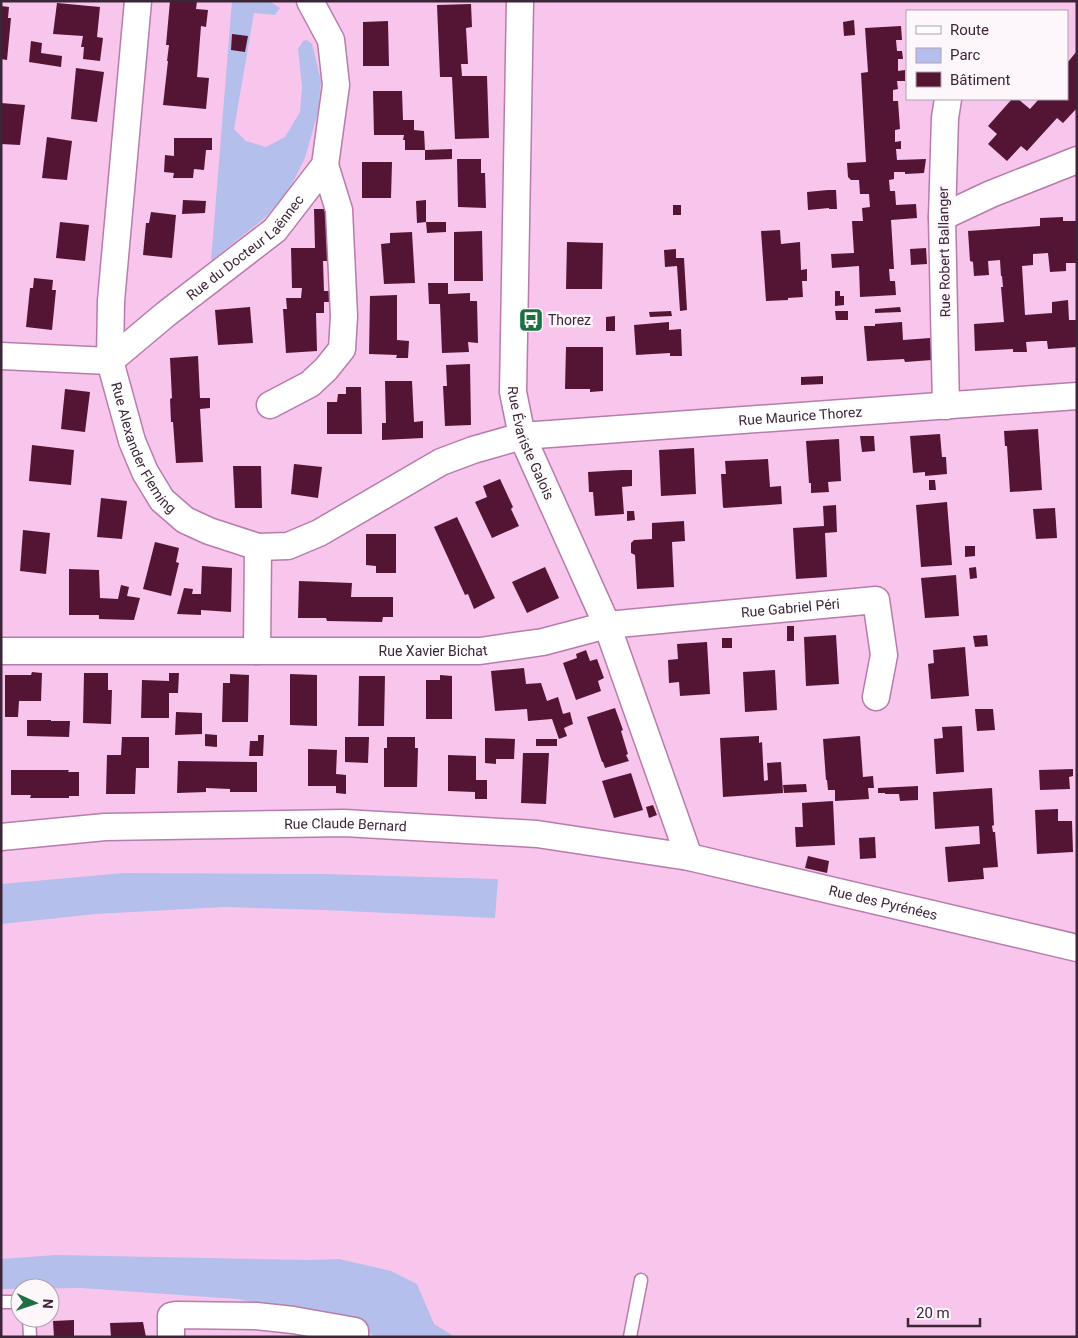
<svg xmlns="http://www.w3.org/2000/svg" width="1078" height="1338" viewBox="0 0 1078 1338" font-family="Roboto,sans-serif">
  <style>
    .green { fill: #b4bfec }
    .building { fill: #531533 }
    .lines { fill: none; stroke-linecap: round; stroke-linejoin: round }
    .service-casing { stroke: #b77cab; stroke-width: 15 }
    .minor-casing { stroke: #b77cab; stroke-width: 29 }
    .service { stroke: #fff; stroke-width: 12 }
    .minor { stroke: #fff; stroke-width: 26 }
    .labels { text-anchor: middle; stroke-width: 5; stroke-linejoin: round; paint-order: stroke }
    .street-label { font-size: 14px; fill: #3d2538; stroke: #fdf6fb }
    .poi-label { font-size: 14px; fill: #3d2538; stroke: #fdf6fb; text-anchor: start }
  </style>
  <rect width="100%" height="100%" fill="#f8c5ed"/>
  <g class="green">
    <path d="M232,1H269L280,8L275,15L254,13L234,129L246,141L266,147L285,137L300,112L302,86L298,49L303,41L307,40L312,44L321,81L318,112L305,158L290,188L267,216L211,261Z"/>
    <path d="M124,873L321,874L498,879L495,918L324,910L224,907L96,914L1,924V884Z"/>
    <path d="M56,1255L309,1260L339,1259L391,1271L417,1284L434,1324L455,1337H376L351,1322L237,1299L81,1288L1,1289V1259Z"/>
  </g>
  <g class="building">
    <path d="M170,1H197L196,9L208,10L206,27L201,26L197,77L209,78L206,109L163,105L168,61H167L169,45H166Z"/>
    <path d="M57,3L100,7L97,37L103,38L100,61L83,59L84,47H81L83,36L53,34Z"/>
    <path d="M471,4L472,27L466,28L468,64H461L462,76H487L489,138L455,139L452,77H440L437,5Z"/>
    <path d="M1,6L9,7L8,18H11L7,60L1,59Z"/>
    <path d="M854,20L855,35L844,36L843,22Z"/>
    <path d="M388,21L389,66H363V22Z"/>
    <path d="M901,26L902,40H896L897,51H902L903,59H898V71L905,70V81H897L898,89L893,90V101H898L900,129L895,130V142L901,141V149H896L897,160L926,159L924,173L905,174V172H894V179L889,180L890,191H895L896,205L916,204L917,218L891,220L894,269H889L890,281H895L896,295L860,297L859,266L832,268L831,254L854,253L852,221H863L862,208L870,207L869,194H860L859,180H851L848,177L847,163L866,162L861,73L868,72L865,28Z"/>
    <path d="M232,34L248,36L245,52L231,50Z"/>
    <path d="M31,41L42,43L41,53L62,56L61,67L29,62Z"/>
    <path d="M1077,51V108L1063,123L1057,118L1027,151L1021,146L1007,161L988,144L997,134L988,126L1012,99H1018L1030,109L1039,99H1067V63Z"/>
    <path d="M76,68L104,72L97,122L71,119Z"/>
    <path d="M373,91H402L403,120H414V130L424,131L425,150H405V140H403L404,135H374Z"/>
    <path d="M1,103L25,105L20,145L1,144Z"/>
    <path d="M47,137L72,141L67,180L42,178Z"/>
    <path d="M174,138H212V150H206L204,170L194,169L193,178H173L174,173L164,172L165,155L174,156Z"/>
    <path d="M452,149V159L425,160V150Z"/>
    <path d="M457,159H481V173H485L486,208L458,207Z"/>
    <path d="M362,162H392L391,198H362Z"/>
    <path d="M828,190H836L837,209H829V208L808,210L807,192Z"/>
    <path d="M183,200L206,201L205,213L182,214Z"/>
    <path d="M426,200V222L417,223L416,201Z"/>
    <rect x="673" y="205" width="8" height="10"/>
    <path d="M314,209H333L334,261H323L324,291H339V302H324V313H316L317,351L286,353L283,309H287L286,298H301L302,288H292L291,248H315Z"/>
    <path d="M151,212L176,215L172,258L143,255L146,223H149Z"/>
    <path d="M1063,217V221H1077V263H1066V271L1050,272L1048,253L1033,254V265L1022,266L1025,315L1052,313V302L1068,300L1069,320H1077V347L1048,349L1047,341H1041L1026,342L1027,352H1013V349L975,351L974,324L1004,322L1001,287H1003L1002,276H1001L1000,260L988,261L989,275L974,276L973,262L970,261L968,231L1040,226V218Z"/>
    <path d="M60,222L89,225L85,261L56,258Z"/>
    <path d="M426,222H446V232L427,233Z"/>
    <path d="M780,230L781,244L800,242L801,270L807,269V281H802L803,297L788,298V300L766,301L761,231Z"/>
    <path d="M482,231L483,281H454V232Z"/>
    <path d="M412,232L415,283L384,284L381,244L390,243V233Z"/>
    <path d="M567,242L603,243L602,289H566Z"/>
    <path d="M926,248L927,264L911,265L910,249Z"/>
    <path d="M676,249V258H684L687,310L680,311L677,266L665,267L664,250Z"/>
    <path d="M34,278L53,280L52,290H56L52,330L26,327L30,288H33Z"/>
    <path d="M428,283H448V294L470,293V301H477L478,343L468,342L469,352L442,353L440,304H429Z"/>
    <path d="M835,291H840V296H844V305L835,306Z"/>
    <path d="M397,295V340L409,341L408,358H396L397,355L369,354L370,296Z"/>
    <path d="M250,307L253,343L218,345L215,310Z"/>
    <path d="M900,307L901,312L875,313V309Z"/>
    <path d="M671,311L672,316L650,317L649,312Z"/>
    <path d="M835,311H848V320H836Z"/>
    <path d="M615,316V331H606V317Z"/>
    <path d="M669,322V330L681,329L682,356H670V353L636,355L634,325Z"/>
    <path d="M902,322L903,340L930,338L932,360L905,362L904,359L867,361L864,326H875V324Z"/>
    <path d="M566,347H603V391L590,392V389H565Z"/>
    <path d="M198,356L200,398H210V408L200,409L203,462L176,463L173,422H171L170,399L172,398L170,358Z"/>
    <path d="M470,364L471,425L445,426L443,386H447L446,365Z"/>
    <path d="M823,376V384L801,385V377Z"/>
    <path d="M385,381H412L414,422L423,421V438L382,440V423H386Z"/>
    <path d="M346,387H361L362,434H327V402H337L338,394H346Z"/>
    <path d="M65,389L90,392L85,432L61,429Z"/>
    <path d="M1038,429L1042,490L1010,492L1007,446H1005L1004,431Z"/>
    <path d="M940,434L942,457H946L947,474L925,476V472L913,473L910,436Z"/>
    <path d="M860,436H874L875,451L862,452Z"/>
    <path d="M839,439L841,481L828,482L829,492L811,493V483H809L806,441Z"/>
    <path d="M32,445L74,450L71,485L29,481Z"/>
    <path d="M694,448L696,494L661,496L659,450Z"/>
    <path d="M768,459L770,487L781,486L782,504L724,508L723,507L721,474H726L725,461Z"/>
    <path d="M294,464L322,467L318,498L291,494Z"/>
    <path d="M233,466H261L262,508H235Z"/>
    <path d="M622,470H632V486L622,487L624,514L595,516L593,492H589L588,472Z"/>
    <path d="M500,479L513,507L511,509L519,526L492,538L475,502L487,497L483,486Z"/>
    <path d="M929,480H935L936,490H929Z"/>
    <path d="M101,498L127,501L122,539L97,537Z"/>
    <path d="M947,502L952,565L921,567L916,505Z"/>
    <path d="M836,505L837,532L825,533L827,577L796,579L793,528L824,526L823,506Z"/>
    <path d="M1055,508L1057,538L1036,539L1033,509Z"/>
    <path d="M627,511H634L635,520L627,521Z"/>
    <path d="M457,517L495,598L474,609L468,594L465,595L434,527Z"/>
    <path d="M684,521L685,541L672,542L674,587L637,589L635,555L631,553V543L634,540L652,539V523Z"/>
    <path d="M23,530L50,533L46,574L20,571Z"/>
    <path d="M366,534H396V573H376V566L366,565Z"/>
    <path d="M155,542L179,548L176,562L179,563L171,596L143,589Z"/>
    <path d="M965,546H975V556L965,557Z"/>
    <path d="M202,566L232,568L231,612L201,610V615L177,614L184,588L193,589L192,594H201Z"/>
    <path d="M545,567L559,598L527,613L512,582Z"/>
    <path d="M976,567L977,578L970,579L969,568Z"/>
    <path d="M69,569L99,570L100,598L118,599L121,585L129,587L127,596L140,598L134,620L99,619V615H69Z"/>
    <path d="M956,575L959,616L925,618L921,578Z"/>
    <path d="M299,581L352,583L351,597H393V617H383L382,622L327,621L326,618H298Z"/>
    <rect x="787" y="626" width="7" height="15"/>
    <path d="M836,635L839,684L806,686L804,637Z"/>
    <path d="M987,635L988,646L975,647L973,636Z"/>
    <rect x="722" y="638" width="10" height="10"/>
    <path d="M707,642L710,694L680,696L679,682L669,683L668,660L678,659L677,644Z"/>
    <path d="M965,647L969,696L931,699L928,664L934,663L933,650Z"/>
    <path d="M586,650L590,661L597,659L604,678L598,681L601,691L576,700L563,663L577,658L576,654Z"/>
    <path d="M524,668L526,684L541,683L547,701L558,697L563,714L570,712L573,724L564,728L567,736L559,739L552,719L528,721L527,709L495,711L491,671Z"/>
    <path d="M775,670L777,710L745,712L743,672Z"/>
    <path d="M32,672L42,673L41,701H19L18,717H5V675H31Z"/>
    <path d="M84,673H108V690H112L111,724L83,723Z"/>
    <path d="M169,673H179L178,693H169V718H141L142,680L169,681Z"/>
    <path d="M230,674L249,675L248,722H222L223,683H230Z"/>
    <path d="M290,674L317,675V726L290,725Z"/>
    <path d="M440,675L452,676V719H426V680H440Z"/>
    <path d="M359,676H385L384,726H358Z"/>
    <path d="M615,708L623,730L621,731L628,754L626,755L629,761L605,768L603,762H602L587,717Z"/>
    <path d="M975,709H993L995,730L977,731Z"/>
    <path d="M176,712L202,713V734L175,735Z"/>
    <path d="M27,720H51V721H70L69,737L27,736Z"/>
    <path d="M962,726L964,772L936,774L934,739L943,738L942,727Z"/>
    <path d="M205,734L217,735V747L205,746Z"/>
    <path d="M258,735H264L263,756H249L250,741H258Z"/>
    <path d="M759,736V743L762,742L764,781L768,780L767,763L781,762L783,793L723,797L720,738Z"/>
    <path d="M860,736L863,777L873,776L874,788H868L869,799L835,801V790H828L827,780H826L823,739Z"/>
    <path d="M122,737H149V768H136L135,794H106L107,755H121Z"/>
    <path d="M345,737H369L368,763L345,762Z"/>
    <path d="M387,737H415V748H418L417,787H384V748H387Z"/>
    <path d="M485,738L515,739L514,759H496V764L485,763Z"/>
    <rect x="536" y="739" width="21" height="7"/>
    <path d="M308,749L337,750L336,774L346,775V794L336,793V786H308Z"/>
    <path d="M523,753H549L546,804L521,803Z"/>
    <path d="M448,755L476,756V780H487V799H475V792L448,791Z"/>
    <path d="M178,761L257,762V792H230V789L206,788V792L177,793Z"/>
    <path d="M1073,769V776L1069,777L1070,789L1040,790L1039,770Z"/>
    <path d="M11,770H69L68,772H79V796H69V798H30L31,795H11Z"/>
    <path d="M631,773L643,810L614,818L602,781Z"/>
    <path d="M806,784L807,792L784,793L783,785Z"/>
    <path d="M918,786V800L900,801L899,794H885V793H878V788Z"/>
    <path d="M992,788L994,825L992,826L993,832H995L998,867L983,868L984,879L948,882L945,847L980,844L979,826L935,829L933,792Z"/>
    <path d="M833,801L835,845L796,847L795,827H803L802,803Z"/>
    <path d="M653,805L657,815L649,818L646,807Z"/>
    <path d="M1058,809V821H1072L1073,852L1037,854L1035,810Z"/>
    <path d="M875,837L876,858L860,859L859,838Z"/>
    <path d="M808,856L829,861L827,873L805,868Z"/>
    <path d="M74,1320V1337H54L53,1321Z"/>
    <path d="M143,1322L146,1337H111L110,1323Z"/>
  </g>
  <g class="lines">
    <defs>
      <g id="service">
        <path d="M1,1302H13L20,1306"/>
        <path d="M29,1318L30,1337"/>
        <path d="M630,1337L641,1280"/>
      </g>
      <g id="minor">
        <path id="s1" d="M138,1L111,301L110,361L132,441L145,472L162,500L185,520L209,531L258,547L288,546L319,533L441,462L473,450L522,436L1077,396"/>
        <path id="s2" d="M520,1L513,392L522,436L607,625L689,857"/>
        <path d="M942,217L991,194L1077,160"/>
        <path id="s3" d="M1,356L110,361L166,314L275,230L325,165L336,85L331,40L310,1"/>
        <path d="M270,405L310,384L326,369L342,349L344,316L339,210L325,165"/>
        <path d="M946,406L942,217L945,118L948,99"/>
        <path id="s4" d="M3,651H480L543,642L607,625L876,600L884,655L876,697"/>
        <path d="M257,651L258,547"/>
        <path id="s5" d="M1,837L105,827L344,823L537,834L689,857L1077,948"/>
        <path d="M171,1337V1316L176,1315L256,1316L293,1320L355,1331V1337"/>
      </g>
    </defs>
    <use href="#service" class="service-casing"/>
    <use href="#minor" class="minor-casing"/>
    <use href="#service" class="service"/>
    <use href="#minor" class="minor"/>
  </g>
  <defs>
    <symbol id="bus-square" viewBox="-11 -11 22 22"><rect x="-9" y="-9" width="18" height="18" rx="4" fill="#1d7041" stroke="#fdf6fb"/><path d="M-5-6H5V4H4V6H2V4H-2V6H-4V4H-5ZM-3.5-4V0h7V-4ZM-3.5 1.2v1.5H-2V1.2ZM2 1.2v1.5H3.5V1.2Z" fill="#fff"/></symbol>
  </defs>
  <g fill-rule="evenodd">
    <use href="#bus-square" x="517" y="306" width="28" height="28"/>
  </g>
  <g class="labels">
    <g class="street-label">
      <text dy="5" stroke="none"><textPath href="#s3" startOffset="286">Rue du Docteur Laënnec</textPath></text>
      <text transform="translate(944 252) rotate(-91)" y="5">Rue Robert Ballanger</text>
      <text dy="5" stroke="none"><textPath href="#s1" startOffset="1188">Rue Maurice Thorez</textPath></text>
      <text dy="5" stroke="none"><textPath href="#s2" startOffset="445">Rue Évariste Galois</textPath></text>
      <text dy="5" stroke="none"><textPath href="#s1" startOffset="455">Rue Alexander Fleming</textPath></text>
      <text dy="5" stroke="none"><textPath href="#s4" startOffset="791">Rue Gabriel Péri</textPath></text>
      <text dy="5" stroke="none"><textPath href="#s4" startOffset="430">Rue Xavier Bichat</textPath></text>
      <text dy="5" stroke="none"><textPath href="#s5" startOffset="345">Rue Claude Bernard</textPath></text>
      <text dy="5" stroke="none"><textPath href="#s5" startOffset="890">Rue des Pyrénées</textPath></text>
    </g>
    <g class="poi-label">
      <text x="548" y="325">Thorez</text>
    </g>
  </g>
  <rect width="1078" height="1338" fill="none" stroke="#3d2538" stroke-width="5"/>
  <rect x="906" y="10" width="162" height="90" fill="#fdf6fb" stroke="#b0a2ad"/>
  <rect x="916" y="26" width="25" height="8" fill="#ffffff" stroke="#b0a2ad"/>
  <text x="950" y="35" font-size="15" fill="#3d2538">Route</text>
  <rect x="916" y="48" width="25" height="15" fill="#b4bfec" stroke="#b0a2ad"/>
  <text x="950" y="60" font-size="15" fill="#3d2538">Parc</text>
  <rect x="916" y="72" width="25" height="15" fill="#531533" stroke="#b0a2ad"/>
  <text x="950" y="85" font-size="15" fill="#3d2538">Bâtiment</text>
  <g transform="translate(35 1303) rotate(93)"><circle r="24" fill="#fdf6fb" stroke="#b0a2ad"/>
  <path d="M0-4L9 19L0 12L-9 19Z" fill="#1d7041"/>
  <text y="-8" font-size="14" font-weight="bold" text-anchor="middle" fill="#3d2538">N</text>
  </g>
  <path d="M908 1318v8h72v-8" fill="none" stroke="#3d2538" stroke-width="2.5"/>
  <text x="916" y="1318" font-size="15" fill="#3d2538" stroke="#fdf6fb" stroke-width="4" paint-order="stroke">20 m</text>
</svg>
